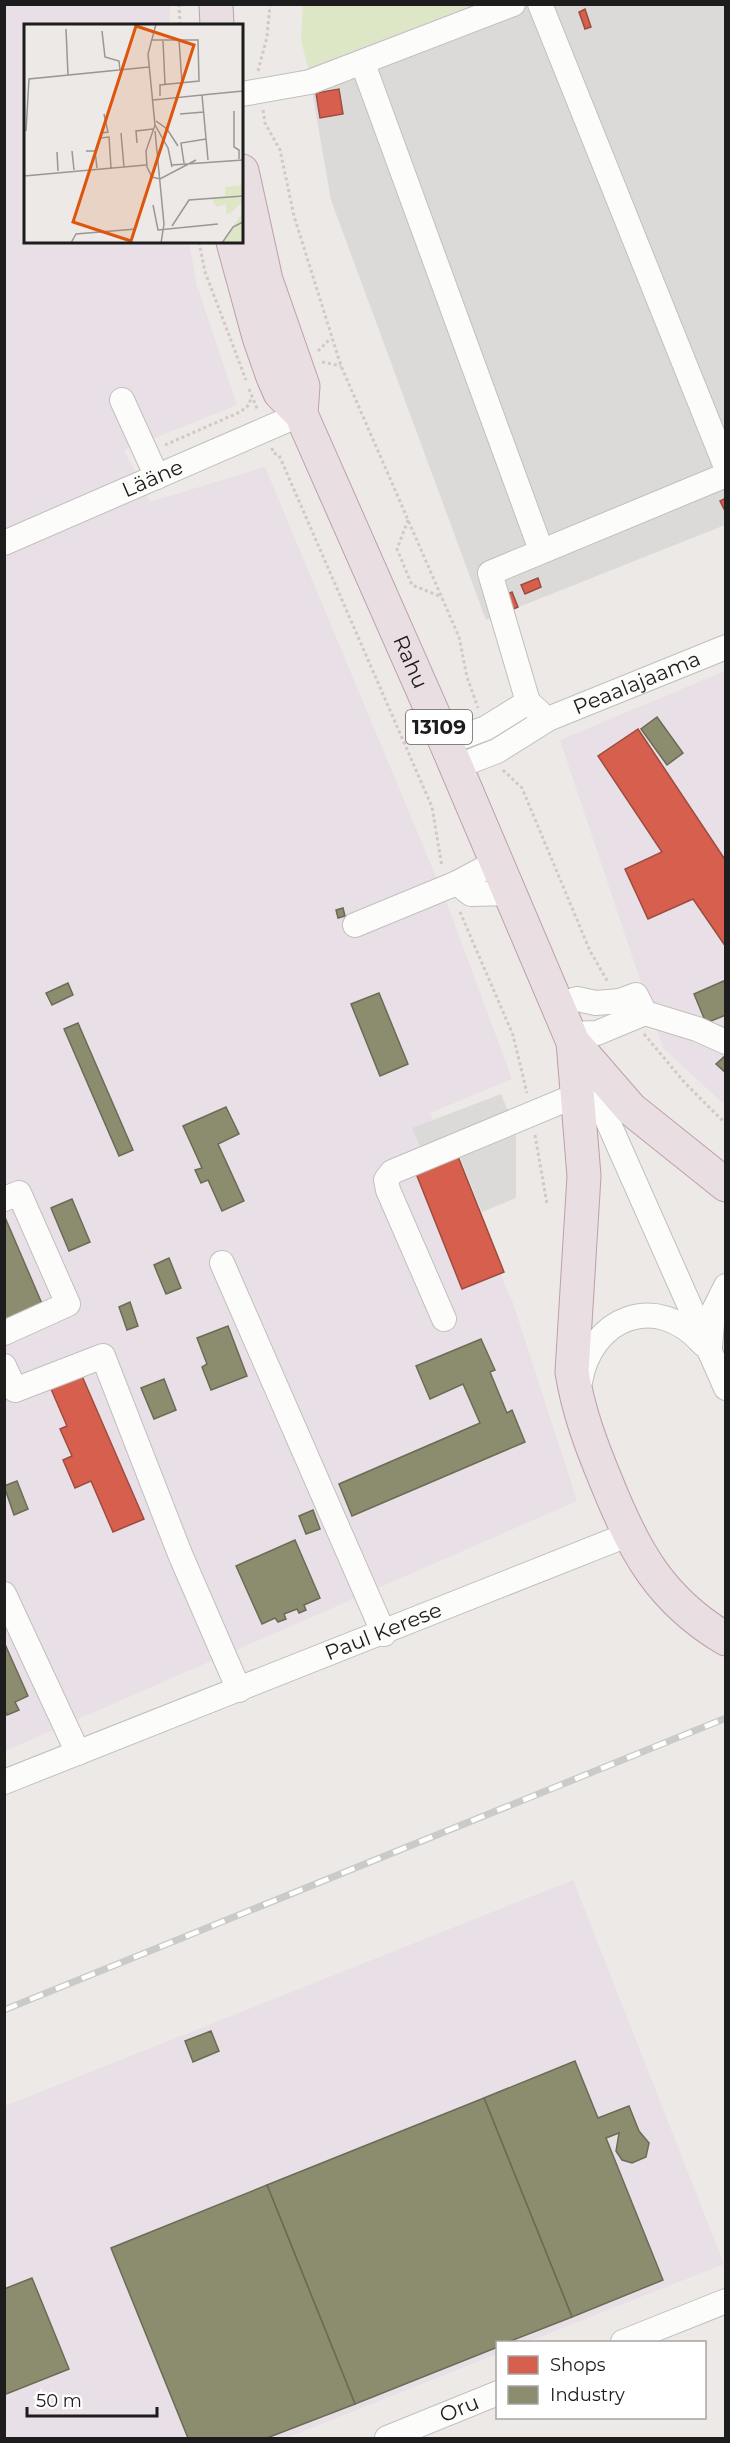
<svg xmlns="http://www.w3.org/2000/svg" width="730" height="2443" viewBox="0 0 730 2443" font-family="Montserrat,sans-serif">
  <style>
    .industrial { fill: #e9dfe6 }
    .grass { fill: #dde7c6 }
    .parking { fill: #dcdad9 }
    .shops { fill: #d6604d; stroke: #9e4c3f; stroke-width: 1.5 }
    .industry { fill: #8c8c6e; stroke: #6b6b56; stroke-width: 1.5 }
    .lines { fill: none; stroke-linecap: round; stroke-linejoin: round }
    .minor-casing { stroke: #c1c0be; stroke-width: 26 }
    .highway-casing { stroke: #bf9eac; stroke-width: 35 }
    .path { stroke: #d5c7c6; stroke-width: 3; stroke-dasharray: 3 3; stroke-linecap: butt }
    .minor { stroke: #fcfcfb; stroke-width: 24 }
    .highway { stroke: #e9dfe2; stroke-width: 33 }
    .rail-casing { stroke: #cacac9; stroke-width: 7 }
    .rail { stroke: #fff; stroke-width: 4.5; stroke-dasharray: 14; stroke-linecap: butt }
    .labels { text-anchor: middle; stroke-width: 6; stroke-linejoin: round; paint-order: stroke }
    .shield { fill: #fff; stroke: #616161; stroke-width: 1.5 }
    .shield-label { font-size: 20px; font-weight: bold; fill: #1d1d1d }
    .street-label { font-size: 21px; fill: #1d1d1d; stroke: #fff }
    .inset-road { fill: none; stroke: #999796; stroke-width: 1.5 }
    .view { fill: #de560d; fill-opacity: 0.15; stroke: #de560d; stroke-width: 3 }
    .inset-edge { fill: none; stroke: #1d1d1d; stroke-width: 3 }
  </style>
  <rect width="100%" height="100%" fill="#ece9e6"/>
  <g class="industrial">
    <path d="M5,5H170V25L26,26V242H189L197,286L237,405L124,450L150,502L265,467L444,896L512,1079L430,1113L513,1303L577,1501L5,1751Z"/>
    <path d="M725,671V1105L663,1048L560,740Z"/>
    <path d="M573,1880L724,2264L527,2342H498L497,2354L286,2438H5V2106Z"/>
  </g>
  <path class="grass" d="M303,5V4L472,5L308,68L301,40Z"/>
  <g class="parking">
    <path d="M472,5H725V525L486,620L331,200L308,68Z"/>
    <path d="M501,1094L516,1131V1198L482,1212L458,1153L428,1164L412,1128Z"/>
  </g>
  <g class="shops">
    <path d="M585,9L591,27L585,29L579,12Z"/>
    <path d="M339,89L343,114L320,118L316,93Z"/>
    <path d="M726,498V513L720,501Z"/>
    <path d="M538,578L541,587L525,594L521,585Z"/>
    <path d="M512,592L518,607L511,610L505,595Z"/>
    <path d="M638,729L726,861V947L693,899L648,919L625,869L662,852L598,756Z"/>
    <path d="M457,1154L504,1272L462,1289L415,1171Z"/>
    <path d="M82,1376L144,1519L113,1532L91,1481L75,1488L63,1460L72,1456L60,1429L67,1426L51,1389Z"/>
  </g>
  <g class="industry">
    <path d="M657,717L683,753L667,765L641,729Z"/>
    <path d="M343,908L345,916L338,918L336,910Z"/>
    <path d="M726,980V1015L706,1023L694,994Z"/>
    <path d="M68,983L73,995L52,1005L46,993Z"/>
    <path d="M379,993L408,1064L380,1076L351,1004Z"/>
    <path d="M78,1023L133,1150L119,1156L64,1029Z"/>
    <path d="M726,1055V1073L716,1064Z"/>
    <path d="M226,1107L239,1134L218,1144L244,1201L222,1211L208,1180L201,1183L195,1170L202,1168L183,1126Z"/>
    <path d="M72,1199L90,1242L69,1251L51,1208Z"/>
    <path d="M4,1215L43,1306L4,1322Z"/>
    <path d="M169,1258L181,1288L166,1294L154,1265Z"/>
    <path d="M130,1302L138,1326L127,1330L119,1307Z"/>
    <path d="M228,1326L247,1376L211,1390L202,1367L207,1364L197,1338Z"/>
    <path d="M481,1339L495,1370L490,1372L507,1413L512,1410L525,1442L352,1516L339,1484L480,1423L463,1384L430,1399L416,1366Z"/>
    <path d="M164,1379L176,1410L154,1419L141,1388Z"/>
    <path d="M17,1481L28,1509L14,1515L4,1486Z"/>
    <path d="M313,1510L320,1529L306,1534L299,1516Z"/>
    <path d="M295,1540L320,1598L304,1605L306,1610L299,1613L297,1609L284,1614L286,1619L278,1622L275,1618L262,1624L236,1566Z"/>
    <path d="M4,1642L28,1696L15,1702L19,1710L7,1715L4,1709Z"/>
    <path d="M211,2031L219,2051L193,2062L185,2041Z"/>
    <path d="M575,2061L598,2118L629,2106L639,2131L649,2143L646,2157L632,2163L622,2160L616,2151L619,2133L606,2138L663,2280L572,2317L484,2098Z"/>
    <path d="M484,2098L572,2317L508,2342H498V2347L355,2404L267,2185Z"/>
    <path d="M267,2185L355,2404L267,2438H188L111,2248Z"/>
    <path d="M32,2278L69,2369L4,2395V2289Z"/>
  </g>
  <g class="lines">
    <defs>
      <g id="minor">
        <path d="M540,4L726,467"/>
        <path d="M363,64L541,550"/>
        <path d="M242,94L310,82L513,4"/>
        <path d="M122,400L157,477"/>
        <path id="s1" d="M4,543L301,414"/>
        <path d="M528,702L490,573L726,475"/>
        <path d="M446,743L486,728L528,702L539,712"/>
        <path id="s2" d="M456,767L497,751L548,719L726,647"/>
        <path d="M457,883L471,894L510,893"/>
        <path d="M355,925L457,883L496,862"/>
        <path d="M557,1005L577,999L596,1003L620,1001L636,995L645,1013"/>
        <path d="M569,1034L597,1033L645,1013L697,1029L726,1042"/>
        <path d="M582,1063L726,1388"/>
        <path d="M4,1199L19,1193L68,1304L4,1333"/>
        <path d="M222,1263L384,1634"/>
        <path d="M444,1319L388,1190L386,1180L392,1172L577,1095"/>
        <path d="M710,1347L713,1312L726,1286"/>
        <path d="M4,1366L15,1390L103,1356L180,1554L239,1690"/>
        <path d="M580,1382C591,1317 657,1291 703,1344"/>
        <path d="M4,1594L78,1753"/>
        <path id="s3" d="M4,1782L627,1535"/>
        <path d="M623,2342L726,2301"/>
        <path id="s4" d="M387,2438L498,2393"/>
      </g>
      <g id="highway">
        <path d="M216,4L217,26"/>
        <path d="M242,171L266,280L303,386L301,414"/>
        <path id="s5" d="M233,242L259,337L273,377L280,393L301,414L446,743L573,1042L584,1176L572,1372C578,1410 591,1445 606,1481C633,1549 660,1600 726,1639"/>
        <path d="M573,1042L631,1109L726,1185"/>
      </g>
    </defs>
    <use href="#minor" class="minor-casing"/>
    <use href="#highway" class="highway-casing"/>
    <g class="path">
      <path d="M179,4L180,26"/>
      <path d="M258,71L267,37L270,4"/>
      <path d="M263,110L265,123L280,150L294,216L341,366L459,637L467,677L478,708"/>
      <path d="M199,242L205,272L246,380"/>
      <path d="M318,351L331,338"/>
      <path d="M322,362L341,366"/>
      <path d="M249,389L258,411"/>
      <path d="M165,445L240,412L249,405L251,397"/>
      <path d="M272,448L273,453L279,455L432,807L442,867"/>
      <path d="M408,520L397,549L412,585L442,597"/>
      <path d="M503,770L522,788L590,951L608,982"/>
      <path d="M460,912L513,1035L527,1093"/>
      <path d="M644,1034L685,1083L726,1124"/>
      <path d="M535,1135L547,1204"/>
    </g>
    <use href="#minor" class="minor"/>
    <use href="#highway" class="highway"/>
    <defs>
      <path id="rail" d="M4,2010L726,1718"/>
    </defs>
    <use href="#rail" class="rail-casing"/>
    <use href="#rail" class="rail"/>
  </g>
  <g class="labels">
    <rect class="shield" x="406" y="710" width="66" height="34" rx="4.5"/>
    <g class="shield-label">
      <text x="439" y="734">13109</text>
    </g>
    <g class="street-label">
      <text dy="7" stroke="none"><textPath href="#s1" startOffset="162">Lääne</textPath></text>
      <text dy="7" stroke="none"><textPath href="#s5" startOffset="459">Rahu</textPath></text>
      <text dy="7" stroke="none"><textPath href="#s2" startOffset="200">Peaalajaama</textPath></text>
      <text dy="7" stroke="none"><textPath href="#s3" startOffset="408">Paul Kerese</textPath></text>
      <text dy="7" stroke="none"><textPath href="#s4" startOffset="78">Oru</textPath></text>
    </g>
  </g>
  <g transform="translate(24 24)">
    <rect width="219" height="219" fill="#ece9e6"/>
    <path d="M219,161V169L213,172L219,176L206,190H202V180L193,183L187,174L201,172V163ZM219,189V219H199L216,192Z" fill="#dde7c6"/>
    <path class="inset-road" d="M132,0L124,30L131,101L122,127L123,143L128,153L136,155L172,136M42,5L44,51M78,7L81,33L95,37L96,46M128,16H174L175,57L136,61V72M155,16L158,59M139,17L141,60M178,71L219,67M129,76L178,71L184,136M210,87V123L215,126V135M80,90L84,108L77,109V114L85,113L87,144M156,90L180,88M132,97L143,105L154,122M131,101L144,124L148,143M2,107L5,55L125,43M131,107L140,200L137,219M97,109L100,143M113,119L112,107L129,105M0,120V146M48,127L50,146M62,127H71L73,144M33,128L34,147M160,139L157,119L182,115M148,141L219,136M0,152L122,141M129,181L134,206L194,200M148,202L165,176L219,172M47,219L52,210L112,205M198,219L209,203L219,198"/>
    <path class="view" d="M112,2L170,21L107,217L49,198Z"/>
    <rect width="219" height="219" class="inset-edge"/>
  </g>
  <rect width="730" height="2443" fill="none" stroke="#1d1d1d" stroke-width="12"/>
  <rect x="496" y="2341" width="210" height="78" fill="#ffffff" stroke="#a5a5a5" stroke-width="1.5"/>
  <rect x="508" y="2356" width="30" height="18" fill="#d6604d" stroke="#a5a5a5" stroke-width="1.5"/>
  <text x="550" y="2371" font-size="18" fill="#1d1d1d">Shops</text>
  <rect x="508" y="2386" width="30" height="18" fill="#8c8c6e" stroke="#a5a5a5" stroke-width="1.5"/>
  <text x="550" y="2401" font-size="18" fill="#1d1d1d">Industry</text>
  <path d="M27 2407v9h130v-9" fill="none" stroke="#1d1d1d" stroke-width="3"/>
  <text x="36" y="2407" font-size="18" fill="#1d1d1d" stroke="#ffffff" stroke-width="4.5" paint-order="stroke">50 m</text>
</svg>
